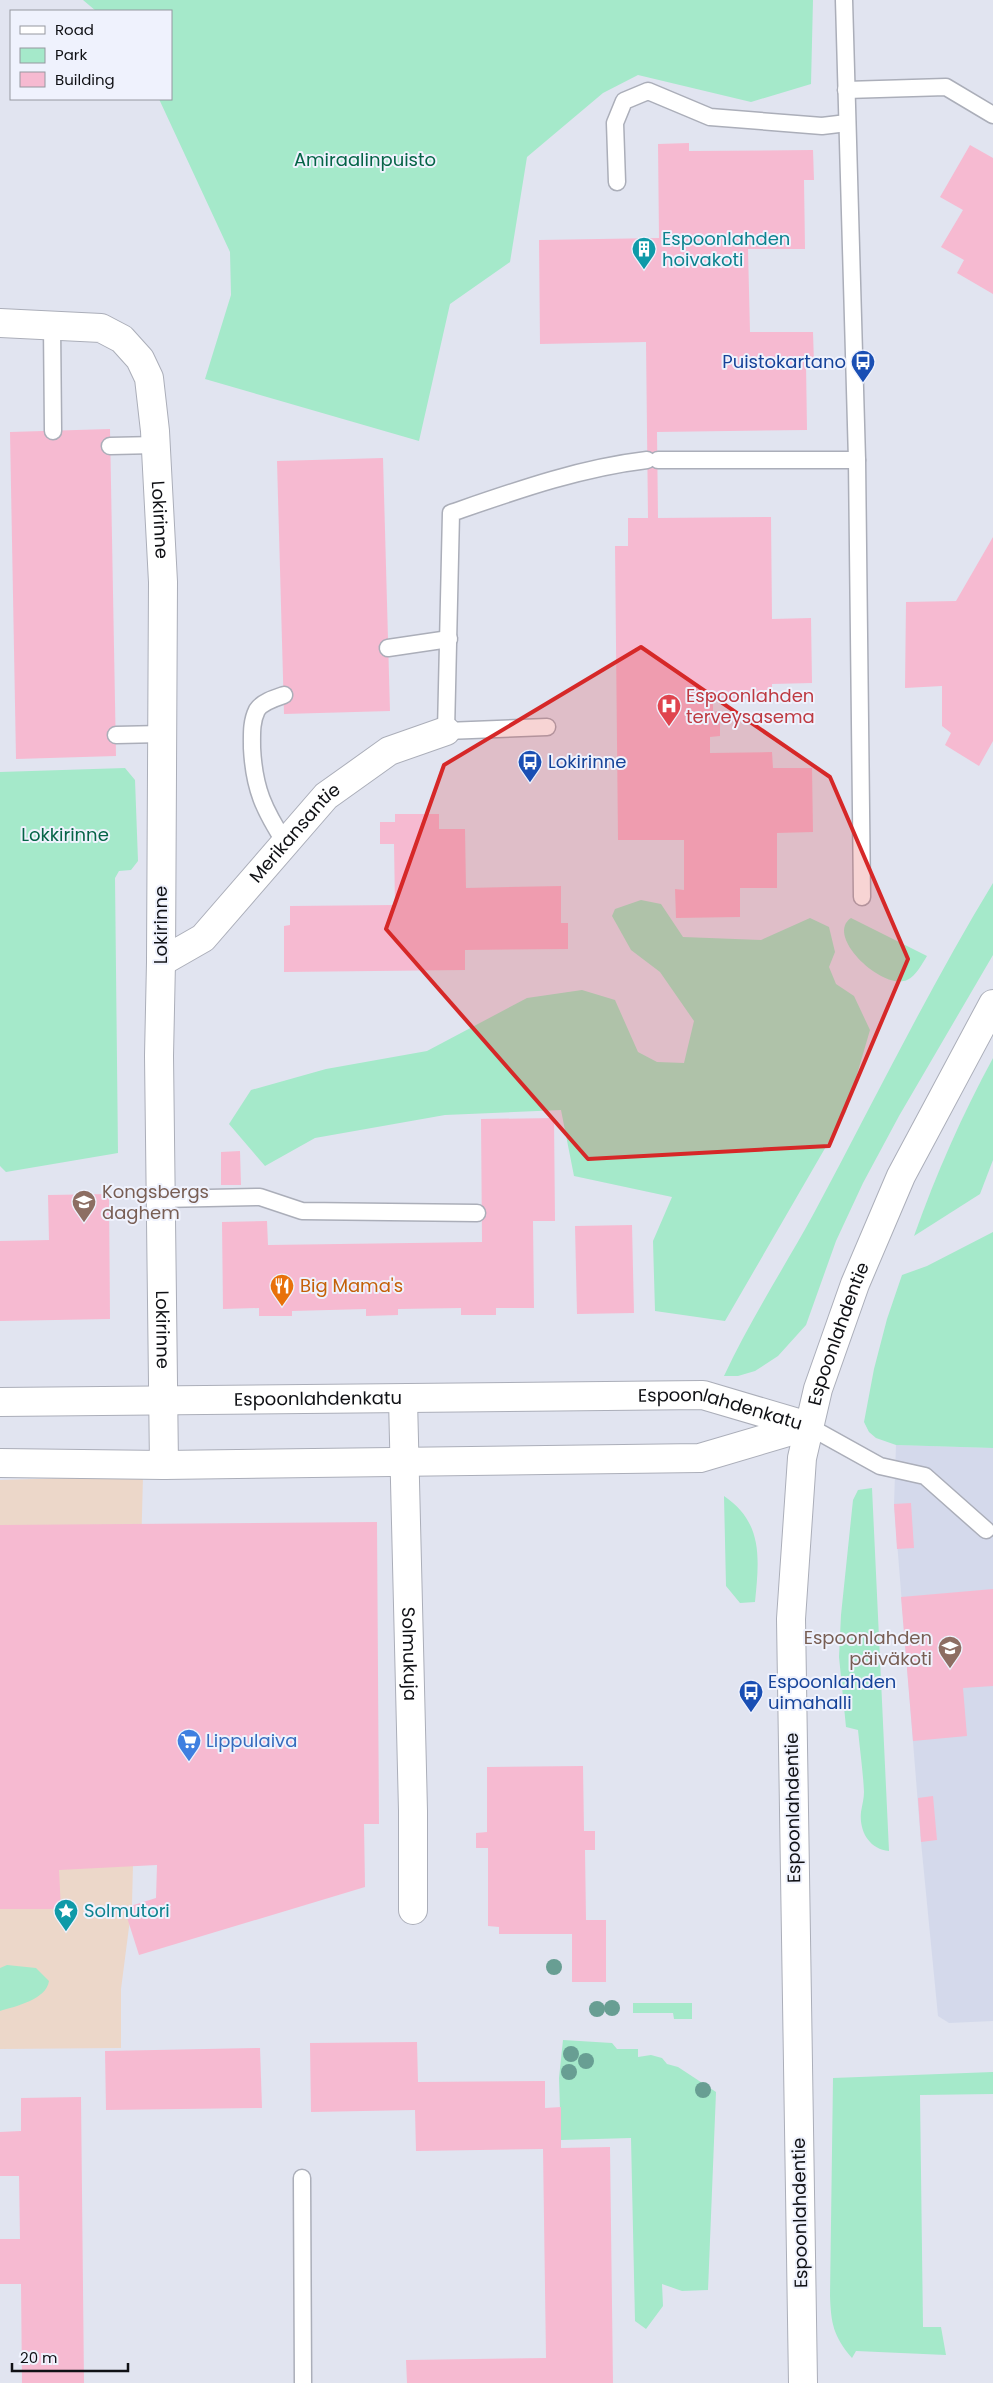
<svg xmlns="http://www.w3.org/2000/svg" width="993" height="2383" viewBox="0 0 993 2383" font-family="Poppins,sans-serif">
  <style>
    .commercial { fill: #ecd7c9 }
    .built { fill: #d4d9eb }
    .green { fill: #a5e9ca }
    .building { fill: #f6bad1 }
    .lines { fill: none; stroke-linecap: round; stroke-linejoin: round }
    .lane-casing { stroke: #abaeb9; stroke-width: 19 }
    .street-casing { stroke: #abaeb9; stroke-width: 30 }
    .secondary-casing { stroke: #abaeb9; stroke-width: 30 }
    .lane { stroke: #fff; stroke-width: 16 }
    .street { stroke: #fff; stroke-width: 28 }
    .secondary { stroke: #fff; stroke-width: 28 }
    .tree { fill: #689e93 }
    .marked { fill: #d62828; fill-opacity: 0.2; stroke: #d62828; stroke-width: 4; stroke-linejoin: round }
    .labels { text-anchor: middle; stroke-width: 4; stroke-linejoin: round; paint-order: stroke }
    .park-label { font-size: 18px; fill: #056447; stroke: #eff2fd }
    .culture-label { font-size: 18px; fill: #0d838f; stroke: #eff2fd; text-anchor: start }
    .transit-label { font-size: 18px; fill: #164399; stroke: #eff2fd; text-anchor: start }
    .street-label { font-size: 18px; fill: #101115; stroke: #eff2fd }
    .health-label { font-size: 18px; fill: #be3a42; stroke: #eff2fd; text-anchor: start }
    .education-label { font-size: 18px; fill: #785e54; stroke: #eff2fd; text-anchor: start }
    .food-label { font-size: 18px; fill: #c56008; stroke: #eff2fd; text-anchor: start }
    .shop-label { font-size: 18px; fill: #366cbe; stroke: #eff2fd; text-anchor: start }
  </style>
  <rect width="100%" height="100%" fill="#e1e4f0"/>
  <path class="commercial" d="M143,1476L132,1904L121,1989V2048L0,2049V1480Z"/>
  <path class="built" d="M896,1445L993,1448V2021L949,2023L938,2016L921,1842L894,1504Z"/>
  <g class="green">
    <path d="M83,0H813L811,84L751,102L638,75L603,93L527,157L510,262L450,304L419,441L205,379L231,295L230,252L159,99H171V11H96Z"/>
    <path d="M125,768L135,780L138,861L131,870L119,871L115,878L118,1153L6,1172L0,1166V772Z"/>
    <path d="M993,883V955L899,1116L863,1183L836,1241L806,1325L778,1356L755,1371L738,1376H724C750,1320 784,1268 814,1213C873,1103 928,990 993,883Z"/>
    <path d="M641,900L661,904L683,937L761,940L810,918L829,927L835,952L829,967L836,984L854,996L870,1030L846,1112L725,1321L655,1311L653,1241L672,1197L574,1176L561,1110L445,1115L315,1138L265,1166L229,1124L251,1090L326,1069L427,1051L527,998L582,990L615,1000L638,1052L657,1062L684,1063L694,1021L660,972L631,950L612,916L615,909Z"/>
    <path d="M851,918L927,956C922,964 916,976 907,980C883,991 824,936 851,918Z"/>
    <path d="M993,1058V1160L980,1194L914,1236C936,1174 962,1115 993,1058Z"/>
    <path d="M993,1232V1448L896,1445L876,1438L869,1432L864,1422L874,1369L887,1319L902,1275L927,1266Z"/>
    <path d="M872,1488L889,1851C869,1849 859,1831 861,1812C862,1805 864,1799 864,1792C863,1771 860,1751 858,1730L846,1727L839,1657L841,1615L853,1500L858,1490Z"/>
    <path d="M724,1496C764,1523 759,1560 755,1602L740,1603L726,1586Z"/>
    <path d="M7,1965L36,1968L49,1981C46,2000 16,2006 0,2011V1968Z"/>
    <path d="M633,2003H692V2019H674L673,2013H633Z"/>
    <path d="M563,2040L612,2043L617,2049H638V2057L651,2055L662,2058L667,2064L678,2067L716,2092L708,2290L682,2291L662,2284L663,2306L646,2329L635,2321L631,2138L561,2140L559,2078Z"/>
    <path d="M993,2072V2094L920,2095L923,2327H941L946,2355L856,2351L852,2358C833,2336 831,2323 830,2296L833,2078Z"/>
  </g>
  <g class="building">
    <path d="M689,143V151L813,150L814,180H804L805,249H748L750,332H813L814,363H806L807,430L657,432L658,518L771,517L772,619L811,618L812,683L772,684V698L713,699V712L720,711V736L710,737V753L772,752L773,768H812L813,832L777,833V888H740V917L676,918L675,889L684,890V840H618L615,546H628V518H648L646,342L540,344L539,240L659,238L658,144Z"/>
    <path d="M970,145L993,158V294L957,273L964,260L941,247L963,210L940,197Z"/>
    <path d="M110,429L116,756L16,759L10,432Z"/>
    <path d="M383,458L390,711L284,714L277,461Z"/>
    <path d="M993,537V741L979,766L945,745L951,733L942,726V686L905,688L906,602L956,601Z"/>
    <path d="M395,814H439V829H465L466,888L561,886V923H568V949L465,950V970L284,972V926L290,925V906L395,905L394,844H380V822H395Z"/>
    <path d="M554,1118L555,1221H533L534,1308H496V1315H461V1308L398,1309V1315L366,1316V1309L292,1311V1316H259V1308L223,1309L222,1222L267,1221L268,1245L482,1242L481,1119Z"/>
    <path d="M240,1151L241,1185H221V1152Z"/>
    <path d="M109,1194L110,1319L0,1321V1241L49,1240L48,1195Z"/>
    <path d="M632,1225L634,1313L577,1314L575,1226Z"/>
    <path d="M911,1503L914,1548L897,1549L894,1504Z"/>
    <path d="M377,1522L379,1824H364L365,1887L139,1955L124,1908L156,1898L157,1865L59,1870L61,1909H0V1525Z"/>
    <path d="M993,1589V1686L963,1688L967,1736L913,1741L901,1597Z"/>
    <path d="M583,1766L584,1831H595V1850H585L586,1920H606V1982H572V1934H499V1927L488,1926V1848H476V1833L487,1832V1767Z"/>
    <path d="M933,1796L937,1840L921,1842L918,1798Z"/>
    <path d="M417,2042L418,2082L545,2081V2108L561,2107V2148L610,2147L613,2383H407L406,2360L546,2358L543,2149L416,2151L415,2110L311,2112L310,2043Z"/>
    <path d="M260,2048L262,2108L106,2110L105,2051Z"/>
    <path d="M81,2097L84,2383H22L21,2284H0V2239H20L19,2176H0V2132L21,2131V2098Z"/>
  </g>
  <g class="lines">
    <defs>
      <g id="lane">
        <path d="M844,0L857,460L862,897"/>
        <path d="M846,90L946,87L993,115"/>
        <path d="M617,182L615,123L624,101L648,91L710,117L822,126L847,123"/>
        <path d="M52,325L53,431"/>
        <path d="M110,446L156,445"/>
        <path d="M658,460H857"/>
        <path d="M388,648L449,639"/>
        <path d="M284,695C275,698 262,702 257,710C251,722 252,735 252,748C254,789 264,810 286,844"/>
        <path d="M547,727L446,731L451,513C515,491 579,468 647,460"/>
        <path d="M116,735L162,734"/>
        <path d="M161,1199L260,1197L302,1211L477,1213"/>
        <path d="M808,1426L880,1466L925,1476L986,1530"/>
        <path d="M302,2178L303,2383"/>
      </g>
      <g id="street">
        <path id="s1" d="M0,323L101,328L122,339L140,359L149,378L155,431L163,582L161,962L159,1056L164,1465"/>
        <path id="s2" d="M161,962L203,938L326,796L389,751L446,731"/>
        <path id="s3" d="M403,1399L413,1811V1910"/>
      </g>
      <g id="secondary">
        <path id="s4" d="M0,1402L703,1395L808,1426"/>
        <path d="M0,1463L164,1465L700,1458L808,1426"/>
        <path id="s5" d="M803,2383L791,1619L802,1458L818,1389L855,1284L901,1176L993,1004"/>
      </g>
    </defs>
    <use href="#lane" class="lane-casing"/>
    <use href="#street" class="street-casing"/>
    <use href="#secondary" class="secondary-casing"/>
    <use href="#lane" class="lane"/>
    <use href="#street" class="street"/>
    <use href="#secondary" class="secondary"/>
  </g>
  <g class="tree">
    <circle cx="554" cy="1967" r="8"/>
    <circle cx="612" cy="2008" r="8"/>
    <circle cx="597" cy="2009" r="8"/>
    <circle cx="571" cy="2054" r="8"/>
    <circle cx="586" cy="2061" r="8"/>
    <circle cx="569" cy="2072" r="8"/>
    <circle cx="703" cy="2090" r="8"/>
  </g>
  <path class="marked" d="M641,647L830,777L908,959L829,1146L588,1159L386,929L444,765Z"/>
  <defs>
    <symbol id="building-pin" viewBox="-11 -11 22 30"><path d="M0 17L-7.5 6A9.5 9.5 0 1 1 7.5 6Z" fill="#0f9aa8" stroke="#eff2fd"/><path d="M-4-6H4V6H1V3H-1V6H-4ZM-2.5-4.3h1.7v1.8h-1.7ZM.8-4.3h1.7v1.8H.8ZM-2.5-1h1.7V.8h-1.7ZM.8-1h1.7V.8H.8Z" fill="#fff"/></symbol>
    <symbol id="bus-pin" viewBox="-11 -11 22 30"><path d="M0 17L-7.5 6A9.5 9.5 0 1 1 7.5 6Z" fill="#1a4fb4" stroke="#eff2fd"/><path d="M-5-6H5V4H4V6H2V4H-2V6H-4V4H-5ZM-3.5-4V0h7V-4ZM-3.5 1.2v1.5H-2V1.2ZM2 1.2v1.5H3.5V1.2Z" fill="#fff"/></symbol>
    <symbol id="hospital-pin" viewBox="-11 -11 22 30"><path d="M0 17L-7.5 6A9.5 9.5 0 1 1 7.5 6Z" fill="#e0444e" stroke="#eff2fd"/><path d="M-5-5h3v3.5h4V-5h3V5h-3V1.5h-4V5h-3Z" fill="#fff"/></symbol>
    <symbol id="school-pin" viewBox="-11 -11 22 30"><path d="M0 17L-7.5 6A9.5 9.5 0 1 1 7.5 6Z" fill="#8d6e63" stroke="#eff2fd"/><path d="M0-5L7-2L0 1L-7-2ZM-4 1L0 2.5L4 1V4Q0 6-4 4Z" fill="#fff"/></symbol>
    <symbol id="restaurant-pin" viewBox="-11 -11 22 30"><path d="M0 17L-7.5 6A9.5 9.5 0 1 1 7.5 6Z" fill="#e8710a" stroke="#eff2fd"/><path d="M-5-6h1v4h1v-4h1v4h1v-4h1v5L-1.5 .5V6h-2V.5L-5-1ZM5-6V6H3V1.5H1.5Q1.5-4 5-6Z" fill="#fff"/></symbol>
    <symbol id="supermarket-pin" viewBox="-11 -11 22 30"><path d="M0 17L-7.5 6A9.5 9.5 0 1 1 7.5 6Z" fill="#3f7fe0" stroke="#eff2fd"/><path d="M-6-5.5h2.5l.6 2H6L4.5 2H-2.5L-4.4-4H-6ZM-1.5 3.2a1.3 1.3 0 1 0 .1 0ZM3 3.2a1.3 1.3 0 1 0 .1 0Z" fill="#fff"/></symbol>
    <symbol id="sight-pin" viewBox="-11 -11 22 30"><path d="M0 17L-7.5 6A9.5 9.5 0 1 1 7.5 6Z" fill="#0f9aa8" stroke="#eff2fd"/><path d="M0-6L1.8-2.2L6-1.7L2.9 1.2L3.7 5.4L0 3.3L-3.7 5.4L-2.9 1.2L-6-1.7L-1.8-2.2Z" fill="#fff"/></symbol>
  </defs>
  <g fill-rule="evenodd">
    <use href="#building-pin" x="630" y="235" width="28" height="38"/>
    <use href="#bus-pin" x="849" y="348" width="28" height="38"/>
    <use href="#hospital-pin" x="655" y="692" width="28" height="38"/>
    <use href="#bus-pin" x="516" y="748" width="28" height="38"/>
    <use href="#school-pin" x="70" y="1188" width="28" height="38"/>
    <use href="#restaurant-pin" x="268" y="1272" width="28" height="38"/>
    <use href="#school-pin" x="936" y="1634" width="28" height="38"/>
    <use href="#bus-pin" x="737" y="1678" width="28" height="38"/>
    <use href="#supermarket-pin" x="175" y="1727" width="28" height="38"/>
    <use href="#sight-pin" x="52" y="1897" width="28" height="38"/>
  </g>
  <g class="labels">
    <g class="park-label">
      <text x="365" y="166">Amiraalinpuisto</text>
      <text x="65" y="841">Lokkirinne</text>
    </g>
    <g class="culture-label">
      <text x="662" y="245">Espoonlahden<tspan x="662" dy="21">hoivakoti</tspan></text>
      <text x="84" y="1917">Solmutori</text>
    </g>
    <g class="transit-label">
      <text x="846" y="368" text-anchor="end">Puistokartano</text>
      <text x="548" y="768">Lokirinne</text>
      <text x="768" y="1688">Espoonlahden<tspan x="768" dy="21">uimahalli</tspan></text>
    </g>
    <g class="street-label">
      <text dy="6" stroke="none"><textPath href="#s1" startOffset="315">Lokirinne</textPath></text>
      <text dy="6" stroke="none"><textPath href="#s2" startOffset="188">Merikansantie</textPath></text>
      <text transform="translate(161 925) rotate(-90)" y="6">Lokirinne</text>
      <text dy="6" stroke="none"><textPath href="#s1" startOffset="1125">Lokirinne</textPath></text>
      <text dy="6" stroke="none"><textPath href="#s5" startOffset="1055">Espoonlahdentie</textPath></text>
      <text dy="6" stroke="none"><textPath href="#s4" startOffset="318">Espoonlahdenkatu</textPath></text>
      <text dy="6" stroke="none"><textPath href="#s4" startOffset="722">Espoonlahdenkatu</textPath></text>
      <text dy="6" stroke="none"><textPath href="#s3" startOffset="255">Solmukuja</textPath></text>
      <text transform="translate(793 1808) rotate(-91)" y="6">Espoonlahdentie</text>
      <text transform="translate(800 2213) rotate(-91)" y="6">Espoonlahdentie</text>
    </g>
    <g class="health-label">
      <text x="686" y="702">Espoonlahden<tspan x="686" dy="21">terveysasema</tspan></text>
    </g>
    <g class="education-label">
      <text x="102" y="1198">Kongsbergs<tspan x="102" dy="21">daghem</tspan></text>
      <text x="932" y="1644" text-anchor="end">Espoonlahden<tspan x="932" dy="21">päiväkoti</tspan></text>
    </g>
    <g class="food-label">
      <text x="300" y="1292">Big Mama's</text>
    </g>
    <g class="shop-label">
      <text x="206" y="1747">Lippulaiva</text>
    </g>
  </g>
  <rect x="10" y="10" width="162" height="90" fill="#eff2fd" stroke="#9698a0"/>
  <rect x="20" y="26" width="25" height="8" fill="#ffffff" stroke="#9698a0"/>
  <text x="55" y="35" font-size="15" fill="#101115">Road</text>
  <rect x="20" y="48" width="25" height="15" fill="#a5e9ca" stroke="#9698a0"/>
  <text x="55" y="60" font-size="15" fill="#101115">Park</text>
  <rect x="20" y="72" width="25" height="15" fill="#f6bad1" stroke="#9698a0"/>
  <text x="55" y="85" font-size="15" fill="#101115">Building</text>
  <path d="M12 2363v8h116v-8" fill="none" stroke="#101115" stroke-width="2.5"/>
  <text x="20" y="2363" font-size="15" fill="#101115" stroke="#eff2fd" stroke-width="4" paint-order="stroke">20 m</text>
</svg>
